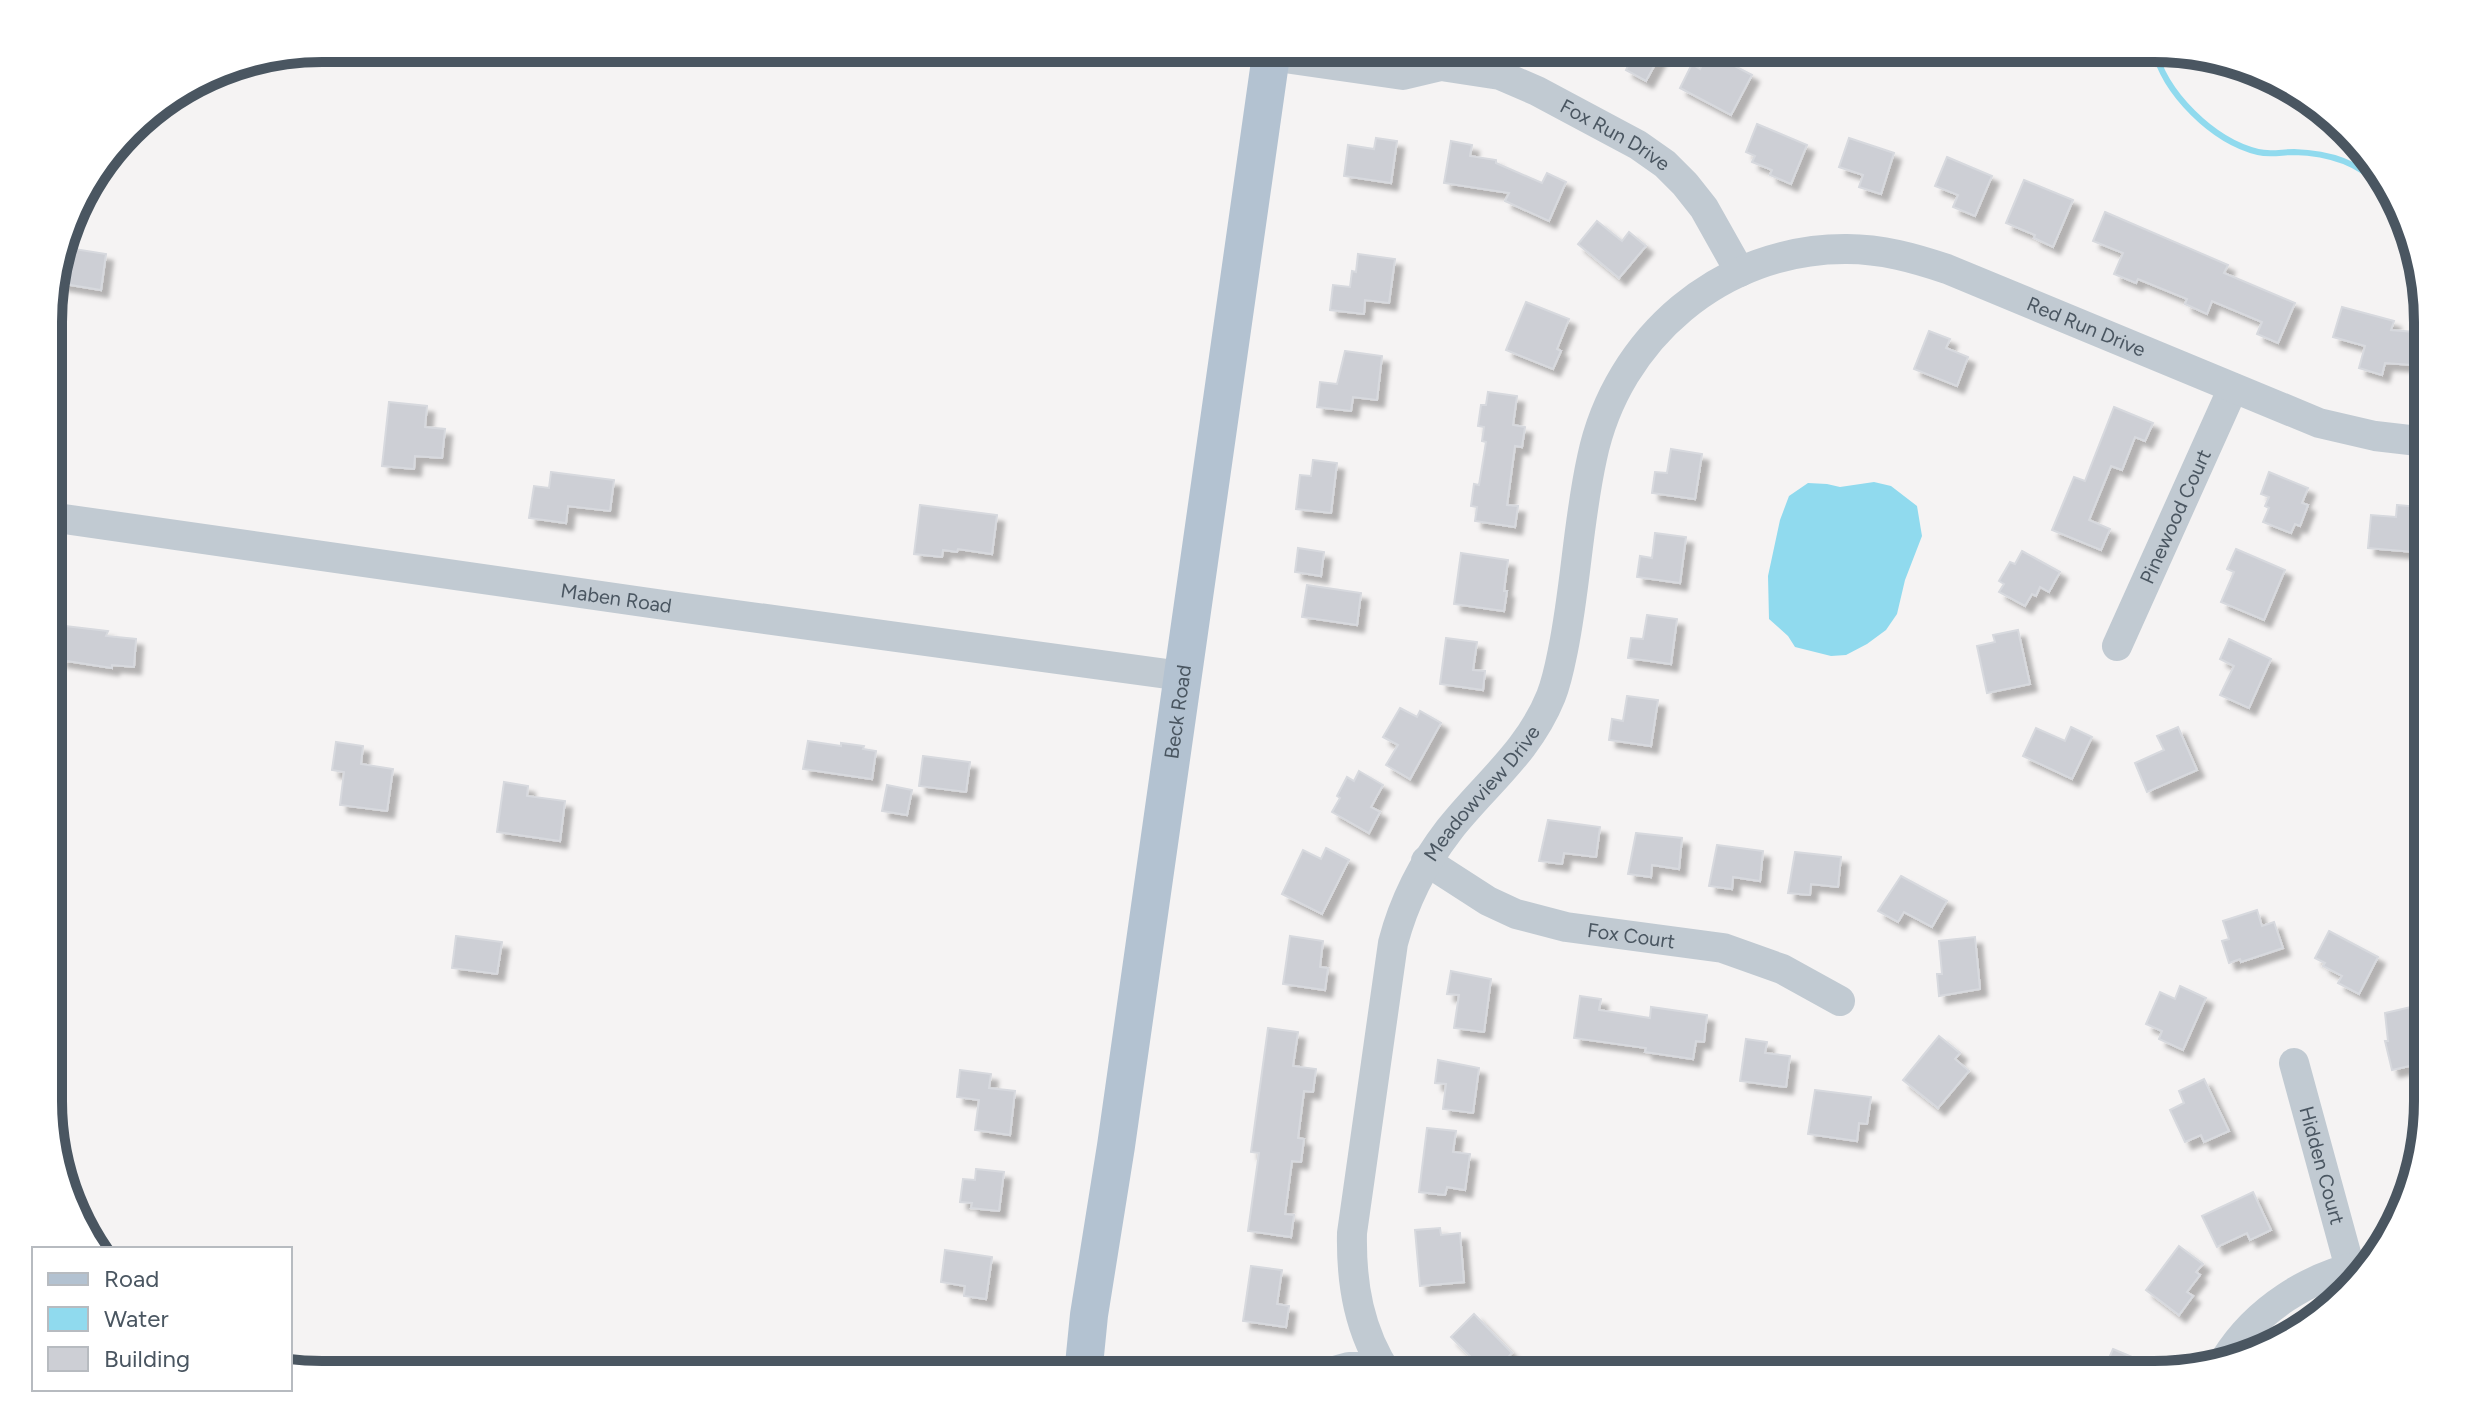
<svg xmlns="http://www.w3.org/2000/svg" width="2476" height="1423" viewBox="0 0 2476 1423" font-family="Figtree,sans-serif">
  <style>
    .water { fill: #90daee }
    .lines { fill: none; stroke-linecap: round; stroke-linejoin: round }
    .stream { stroke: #90daee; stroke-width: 6 }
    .building { fill: #cdcfd5; stroke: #d7d9de; stroke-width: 2; filter: url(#shadow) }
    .minor { stroke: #c1cad2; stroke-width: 30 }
    .major { stroke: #b3c2d1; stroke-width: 38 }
    .labels { text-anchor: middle; stroke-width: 6; stroke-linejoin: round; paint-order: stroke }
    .street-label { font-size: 20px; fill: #4a5661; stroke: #fff }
    .rim { fill: none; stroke: #4a5661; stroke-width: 10 }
  </style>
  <defs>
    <filter id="shadow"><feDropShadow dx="7" dy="7" stdDeviation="2" flood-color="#0004"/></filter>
  </defs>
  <rect width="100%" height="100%" fill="#f5f3f3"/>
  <path class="water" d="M1874,482L1891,486L1917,506L1922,536L1905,580L1897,614L1886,630L1867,644L1846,655L1831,656L1795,647L1788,636L1769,619L1768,576L1780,520L1789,496L1808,483L1827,484L1840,487Z"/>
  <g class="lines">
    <path class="stream" d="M2154,48C2164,93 2213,141 2258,152C2270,155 2282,152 2294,152C2325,153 2356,160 2378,184C2386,192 2391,205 2397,215"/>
  </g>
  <g class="building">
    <path d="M1637,48H1664L1646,81L1626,70Z"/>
    <path d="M1708,52L1752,75L1731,115L1680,88L1692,64L1700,69Z"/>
    <path d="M1757,124L1807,145L1791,184L1770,175L1772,170L1752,162L1755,156L1746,152Z"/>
    <path d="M1376,138L1397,141L1391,183L1344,176L1348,145L1374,149Z"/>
    <path d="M1849,138L1894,153L1881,194L1859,187L1863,175L1839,167Z"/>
    <path d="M1451,141L1472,145L1470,156L1496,160V163L1542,183L1547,173L1566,182L1549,221L1505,201L1509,193L1444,183Z"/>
    <path d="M1947,157L1992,176L1975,216L1953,207L1958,195L1935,186Z"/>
    <path d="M2024,180L2073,200L2053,247L2034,238L2035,235L2006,223Z"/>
    <path d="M2105,212L2228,265L2224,273L2295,303L2278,343L2257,334L2262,322L2212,301L2207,314L2185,304L2187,299L2138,279L2136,283L2114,274L2123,253L2093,241Z"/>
    <path d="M1597,221L1622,241L1629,232L1646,246L1619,278L1578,244Z"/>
    <path d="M62,247L106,254L101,290L52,282Z"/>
    <path d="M1358,254L1395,259L1389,303L1365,300L1364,314L1330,310L1333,285L1350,287L1352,271L1356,272Z"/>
    <path d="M1526,302L1569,319L1557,349L1561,351L1553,369L1506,350Z"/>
    <path d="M2342,307L2394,321L2391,330L2427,333V366L2385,363L2382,375L2359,368L2365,346L2333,337Z"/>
    <path d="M1929,331L1950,339L1946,348L1968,357L1957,386L1914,369Z"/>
    <path d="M1345,351L1382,356L1377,400L1353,397L1351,411L1317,407L1320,382L1337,384Z"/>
    <path d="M1488,392L1517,396L1513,425L1525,427L1522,447L1515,446L1507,505L1518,506L1515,527L1475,521L1477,507L1471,506L1474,484L1479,485L1486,442L1482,441L1484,427L1478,426L1481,405H1486Z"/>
    <path d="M389,402L427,406L425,427L445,429L442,458L415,456L414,469L382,466Z"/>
    <path d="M2114,407L2153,423L2145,441L2135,437L2122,470L2111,466L2089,520L2110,529L2101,550L2052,530L2074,477L2085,481Z"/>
    <path d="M1671,449L1702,454L1695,499L1652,493L1655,472L1667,473Z"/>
    <path d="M1313,460L1337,463L1331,513L1296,509L1300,475L1311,476Z"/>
    <path d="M551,472L614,480L610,511L568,506L566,523L529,518L534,486L549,488Z"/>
    <path d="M2269,472L2308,488L2302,503L2308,505L2300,526L2295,524L2291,533L2263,522L2269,508L2265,506L2269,497L2261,494Z"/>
    <path d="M920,505L997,515L992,554L958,549L957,552L943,550L942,557L914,554Z"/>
    <path d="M2397,505L2419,507L2414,552L2368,548L2371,515L2396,517Z"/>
    <path d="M1655,533L1686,537L1680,583L1637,577L1640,556L1652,558Z"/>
    <path d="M1298,548L1324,552L1321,576L1295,572Z"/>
    <path d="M2236,549L2285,570L2264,620L2221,602L2234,572L2227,569Z"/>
    <path d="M2022,551L2060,572L2049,592L2040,587L2036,596L2032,594L2025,606L1999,592L2004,584L1999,581L2010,562L2015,564Z"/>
    <path d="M1461,553L1508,560L1504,591H1507L1504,611L1454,604Z"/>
    <path d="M1307,585L1361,593L1357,625L1302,617Z"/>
    <path d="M1647,615L1677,619L1671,664L1628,658L1631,638L1643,639Z"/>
    <path d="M65,626L108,631L106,636L136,639L134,667L112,665V668L60,660Z"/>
    <path d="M2018,630L2030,684L1987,693L1977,646L1995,642L1993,635Z"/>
    <path d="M1446,638L1477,642L1473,670L1485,671L1483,690L1440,684Z"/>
    <path d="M2229,639L2271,659L2249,708L2220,695L2234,666L2220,659Z"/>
    <path d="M1627,696L1658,700L1651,746L1609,740L1612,719L1623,721Z"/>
    <path d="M1400,708L1417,717L1420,711L1441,723L1410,779L1386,765L1398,745L1383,737Z"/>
    <path d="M2071,727L2092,737L2072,779L2023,756L2036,728L2065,741Z"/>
    <path d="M2178,727L2197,770L2147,792L2135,763L2164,750L2157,736Z"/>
    <path d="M808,741L841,746V743L864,746L863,749L876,751L872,779L803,769Z"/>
    <path d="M336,742L363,746L361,764L393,769L387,811L340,805L344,772L332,770Z"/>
    <path d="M923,756L970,762L966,792L919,786Z"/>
    <path d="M1359,771L1383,785L1371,807L1380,812L1369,833L1332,812L1340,798L1337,796L1347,777L1354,781Z"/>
    <path d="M504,782L528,786L527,796L565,801L560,841L497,832Z"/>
    <path d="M887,785L912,790L907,815L882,811Z"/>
    <path d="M1548,820L1600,827L1596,857L1564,853L1562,864L1539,861Z"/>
    <path d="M1636,833L1682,838L1679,869L1652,865L1651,877L1628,874Z"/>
    <path d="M1717,845L1763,851L1760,881L1733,877L1732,889L1709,886Z"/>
    <path d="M1326,848L1349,860L1322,914L1282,894L1303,850L1321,859Z"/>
    <path d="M1795,852L1841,857L1838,887L1811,884L1810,895L1788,893Z"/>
    <path d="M1901,876L1947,901L1932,927L1904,912L1898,922L1878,911Z"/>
    <path d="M2257,910L2262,926L2274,922L2283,948L2241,962L2240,959L2229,963L2222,941L2229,939L2223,921Z"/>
    <path d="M2329,931L2378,957L2359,994L2338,983L2342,976L2323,966L2325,963L2315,958Z"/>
    <path d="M456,936L502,942L497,974L452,968Z"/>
    <path d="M1290,936L1323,941L1320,967L1328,968L1325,990L1283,984Z"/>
    <path d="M1975,937L1980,989L1939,996L1937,974H1942L1939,941Z"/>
    <path d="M1451,971L1491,979L1484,1032L1454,1028L1459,995L1447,994Z"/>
    <path d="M2180,986L2206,998L2183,1050L2159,1039L2162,1031L2146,1024L2160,992L2175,999Z"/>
    <path d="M1580,996L1601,999L1599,1010L1650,1018L1651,1007L1707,1015L1704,1042L1696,1041L1693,1059L1645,1052L1646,1048L1574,1038Z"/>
    <path d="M2424,1004L2427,1018V1062L2392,1070L2385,1041H2388L2385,1013Z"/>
    <path d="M1268,1028L1298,1032L1293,1066L1316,1069L1313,1092L1304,1091L1298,1138L1304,1139L1301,1162L1292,1161L1285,1214L1294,1215L1291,1237L1248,1231L1259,1153L1251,1152Z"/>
    <path d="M1939,1036L1960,1053L1955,1059L1969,1071L1938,1108L1903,1080Z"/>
    <path d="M1746,1039L1767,1042L1765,1053L1790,1056L1786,1087L1740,1081Z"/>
    <path d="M1438,1060L1479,1068L1473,1113L1443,1109L1446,1084L1435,1083Z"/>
    <path d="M960,1070L991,1074L989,1088L1015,1091L1010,1135L975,1130L979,1100L957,1097Z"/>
    <path d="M2204,1079L2229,1131L2204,1142L2201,1135L2185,1142L2170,1110L2184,1103L2179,1091Z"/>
    <path d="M1815,1090L1871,1097L1867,1124L1859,1123L1857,1141L1808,1134Z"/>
    <path d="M1427,1128L1456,1131L1453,1152L1470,1154L1465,1190L1447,1187L1445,1195L1419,1192Z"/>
    <path d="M976,1169L1004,1172L999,1211L971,1208L972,1203L960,1202L963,1179L975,1180Z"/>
    <path d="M2253,1192L2271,1230L2250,1240L2247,1233L2217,1247L2202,1216Z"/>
    <path d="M1440,1228L1441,1235L1460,1233L1464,1282L1420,1286L1415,1230Z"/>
    <path d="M2179,1246L2203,1264L2196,1272L2200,1275L2187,1292L2193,1296L2179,1315L2146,1290Z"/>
    <path d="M945,1250L992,1257L986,1299L964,1296L965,1286L941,1282Z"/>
    <path d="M1251,1266L1282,1270L1277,1304L1289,1306L1286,1327L1243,1321Z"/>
    <path d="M1474,1314L1512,1353L1490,1375H1458L1473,1359L1451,1337Z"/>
    <path d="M2113,1349L2172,1374H2102Z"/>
  </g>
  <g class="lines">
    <g class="minor">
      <path id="s1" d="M1271,56L1403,75L1441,66L1500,75L1537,91L1638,145L1665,164L1685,184L1704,208L1740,272"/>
      <path id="s2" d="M50,517L678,607L1182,676"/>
      <path id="s3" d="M2117,646L2233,388"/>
      <path id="s4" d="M1426,861L1488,901L1516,914L1566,927L1723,948L1782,969L1840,1001"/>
      <path id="s5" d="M2294,1063L2350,1268"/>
      <path d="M2226,1358C2256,1310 2309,1276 2364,1265"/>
      <path d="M1320,1375L1349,1367H1382"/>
      <path id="s6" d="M1388,1375C1359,1332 1351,1284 1352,1233L1393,943C1404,901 1422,865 1449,830C1485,784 1528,753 1551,696C1557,681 1560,665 1563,650C1576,586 1578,521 1592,458C1617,338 1722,248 1847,249C1882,249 1914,258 1947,269L2319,423L2375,436L2427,442"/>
    </g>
    <path class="major" id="s7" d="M1083,1375L1089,1315L1116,1146L1272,48"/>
  </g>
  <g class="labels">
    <g class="street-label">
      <text dy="7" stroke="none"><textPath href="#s1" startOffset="362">Fox Run Drive</textPath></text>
      <text dy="7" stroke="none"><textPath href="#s6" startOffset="1590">Red Run Drive</textPath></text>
      <text dy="7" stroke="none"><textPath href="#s3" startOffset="142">Pinewood Court</textPath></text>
      <text dy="7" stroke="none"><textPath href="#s2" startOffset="572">Maben Road</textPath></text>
      <text dy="7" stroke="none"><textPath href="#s7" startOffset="670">Beck Road</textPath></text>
      <text dy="7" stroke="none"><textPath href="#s6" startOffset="618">Meadowview Drive</textPath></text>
      <text dy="7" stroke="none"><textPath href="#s4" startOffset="222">Fox Court</textPath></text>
      <text dy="7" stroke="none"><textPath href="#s5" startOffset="106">Hidden Court</textPath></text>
    </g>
  </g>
  <path d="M0 0H2476V1423H0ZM322 62H2154A260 260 0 0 1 2414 322V1101A260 260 0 0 1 2154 1361H322A260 260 0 0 1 62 1101V322A260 260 0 0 1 322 62Z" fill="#fff" fill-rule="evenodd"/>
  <path class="rim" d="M322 62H2154A260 260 0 0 1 2414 322V1101A260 260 0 0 1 2154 1361H322A260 260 0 0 1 62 1101V322A260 260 0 0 1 322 62Z"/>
  <rect x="32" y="1247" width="260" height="144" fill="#ffffff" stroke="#b7bbc0" stroke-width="2"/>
  <rect x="48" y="1273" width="40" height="12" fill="#b3c2d1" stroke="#b7bbc0" stroke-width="2"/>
  <text x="104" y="1287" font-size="24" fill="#4a5661">Road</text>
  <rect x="48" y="1307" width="40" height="24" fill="#90daee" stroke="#b7bbc0" stroke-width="2"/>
  <text x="104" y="1327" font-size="24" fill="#4a5661">Water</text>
  <rect x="48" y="1347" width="40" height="24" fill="#cdcfd5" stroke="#b7bbc0" stroke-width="2"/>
  <text x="104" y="1367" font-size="24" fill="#4a5661">Building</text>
</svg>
